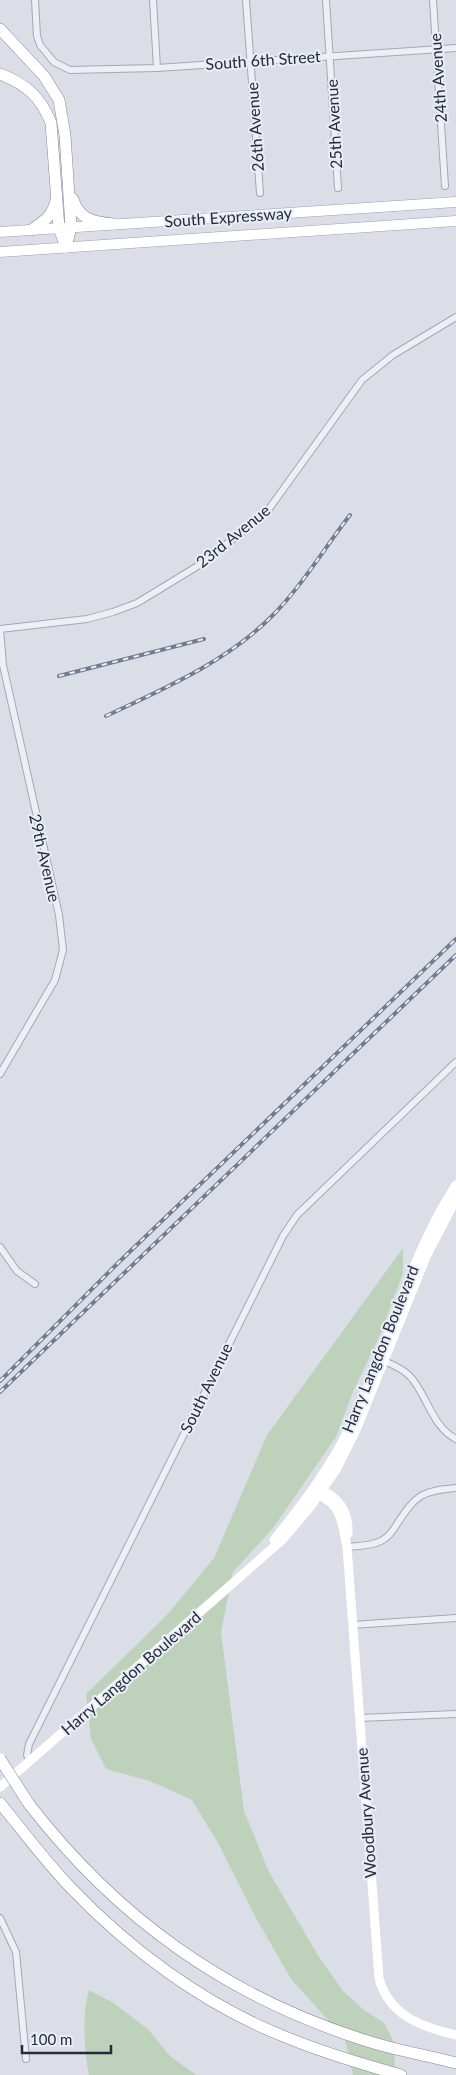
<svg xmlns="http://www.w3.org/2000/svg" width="456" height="2075" viewBox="0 0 456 2075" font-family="Lato,sans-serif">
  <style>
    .green { fill: #bed1bb }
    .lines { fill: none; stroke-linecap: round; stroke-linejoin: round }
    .minor-casing { stroke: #a4a8b3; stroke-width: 8 }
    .primary-casing { stroke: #99a1b3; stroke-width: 11 }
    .motorway-casing { stroke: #818a9e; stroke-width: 12 }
    .minor { stroke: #edeff5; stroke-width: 6 }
    .secondary { stroke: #fff; stroke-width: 9 }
    .primary { stroke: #fff; stroke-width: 10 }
    .motorway { stroke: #fff; stroke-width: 11 }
    .rail-casing { stroke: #737b91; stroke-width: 4 }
    .rail { stroke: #eaedf4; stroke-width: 2; stroke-dasharray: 5.5; stroke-linecap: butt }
    .motorway-bridge-casing { stroke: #818a9e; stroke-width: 12; stroke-linecap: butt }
    .motorway-bridge { stroke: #fff; stroke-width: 11 }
    .labels { text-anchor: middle; stroke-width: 4; stroke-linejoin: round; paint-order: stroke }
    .street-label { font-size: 16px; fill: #242b3d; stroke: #eaedf4 }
  </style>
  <rect width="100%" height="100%" fill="#dbdee6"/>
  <g class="green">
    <path d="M403,1248V1273L380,1335L352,1394L336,1437L273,1528L233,1572L221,1632L244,1811L269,1872L319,1957L343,1991L364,2010L384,2023L394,2042L395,2075H353L345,2039L291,1979L256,1918L218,1843L192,1800L150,1781L106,1769L91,1739L86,1694L167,1615L214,1558L267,1435Z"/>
    <path d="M89,1990L112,2002L148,2029L170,2056L196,2075H89C84,2050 82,2015 89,1990Z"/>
  </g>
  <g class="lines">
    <defs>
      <g id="minor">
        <path d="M35,0L37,36L40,45L54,62L70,70L157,68L456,48"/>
        <path d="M153,0L157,68"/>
        <path d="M246,0L260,193"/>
        <path d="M326,0L338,188"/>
        <path d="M433,0L445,186"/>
        <path d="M0,629L87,619L113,612L137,603L201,564L266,513L362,380L393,355L456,317"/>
        <path d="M0,629L3,665L59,915L63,950L55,980L0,1074"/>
        <path d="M0,1247L17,1271L35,1284"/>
        <path d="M381,1360C392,1364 406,1370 413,1380C428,1399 433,1427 456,1439"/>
        <path d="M347,1547C358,1546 371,1546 381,1541C389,1537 393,1531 397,1524C416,1495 421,1491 456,1488"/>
        <path d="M352,1625L456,1618"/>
        <path d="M359,1718L456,1714"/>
        <path d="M30,1761L27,1755L29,1744L283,1236L297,1215L456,1062"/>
        <path d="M0,1918L16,1952L26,2059"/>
      </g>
      <g id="primary">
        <path d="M0,232L456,202"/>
        <path d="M0,252L456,221"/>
      </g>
      <g id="motorway">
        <path d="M0,29L44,76L59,100L65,135L71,227L66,247"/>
        <path d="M0,74C26,84 41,97 51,123L59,228L66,247"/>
        <path d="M73,199C79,220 94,222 114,224"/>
        <path d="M31,230C43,222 53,216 56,200"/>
        <path d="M0,1803C23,1831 45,1861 70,1887C129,1949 203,2004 283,2036C321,2052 361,2064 401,2075"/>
        <path d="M29,1804C117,1918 226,1996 364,2040C394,2050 426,2055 456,2063"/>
      </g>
    </defs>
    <use href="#minor" class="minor-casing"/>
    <use href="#primary" class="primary-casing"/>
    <use href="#motorway" class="motorway-casing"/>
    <use href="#minor" class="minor"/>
    <g class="secondary">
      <path d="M315,1488C319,1498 329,1499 335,1507C343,1518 344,1534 347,1547L379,1978C389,2016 422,2027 456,2035"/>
      <path d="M318,1489C339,1496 349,1512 348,1534"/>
      <path d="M274,1540C304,1502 332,1466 352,1422C390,1344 408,1258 456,1185"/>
      <path d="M0,1787L216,1598L283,1539L311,1506L336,1470L356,1430L426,1257L456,1199"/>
    </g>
    <use href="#primary" class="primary"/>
    <use href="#motorway" class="motorway"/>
    <defs>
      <g id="rail">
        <path d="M59,676L204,639"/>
        <path d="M106,716C163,689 226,662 271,617C299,590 326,546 350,515"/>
        <path d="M0,1381L119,1262L456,939"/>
        <path d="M0,1392L456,955"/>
      </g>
    </defs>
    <use href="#rail" class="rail-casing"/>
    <use href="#rail" class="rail"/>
    <defs>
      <path id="motorway-bridge" d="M0,1759L29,1804"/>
    </defs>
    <use href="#motorway-bridge" class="motorway-bridge-casing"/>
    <use href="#motorway-bridge" class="motorway-bridge"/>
  </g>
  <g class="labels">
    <g class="street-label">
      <text transform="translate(263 60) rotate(-4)" y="6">South 6th Street</text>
      <text transform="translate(438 78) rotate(-94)" y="6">24th Avenue</text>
      <text transform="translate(334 124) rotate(-93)" y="6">25th Avenue</text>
      <text transform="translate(255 127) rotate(-94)" y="6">26th Avenue</text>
      <text transform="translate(228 217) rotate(-4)" y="6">South Expressway</text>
      <text transform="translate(233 536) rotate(-39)" y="6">23rd Avenue</text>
      <text transform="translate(45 858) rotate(77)" y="6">29th Avenue</text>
      <text transform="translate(380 1349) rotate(-68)" y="6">Harry Langdon Boulevard</text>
      <text transform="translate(206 1388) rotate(-64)" y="6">South Avenue</text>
      <text transform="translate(131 1673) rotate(-41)" y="6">Harry Langdon Boulevard</text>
      <text transform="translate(366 1813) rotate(-94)" y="6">Woodbury Avenue</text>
    </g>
  </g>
  <path d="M22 2045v8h89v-8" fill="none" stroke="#242b3d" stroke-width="2.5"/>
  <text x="30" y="2045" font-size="15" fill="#242b3d" stroke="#eaedf4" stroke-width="4" paint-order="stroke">100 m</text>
</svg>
